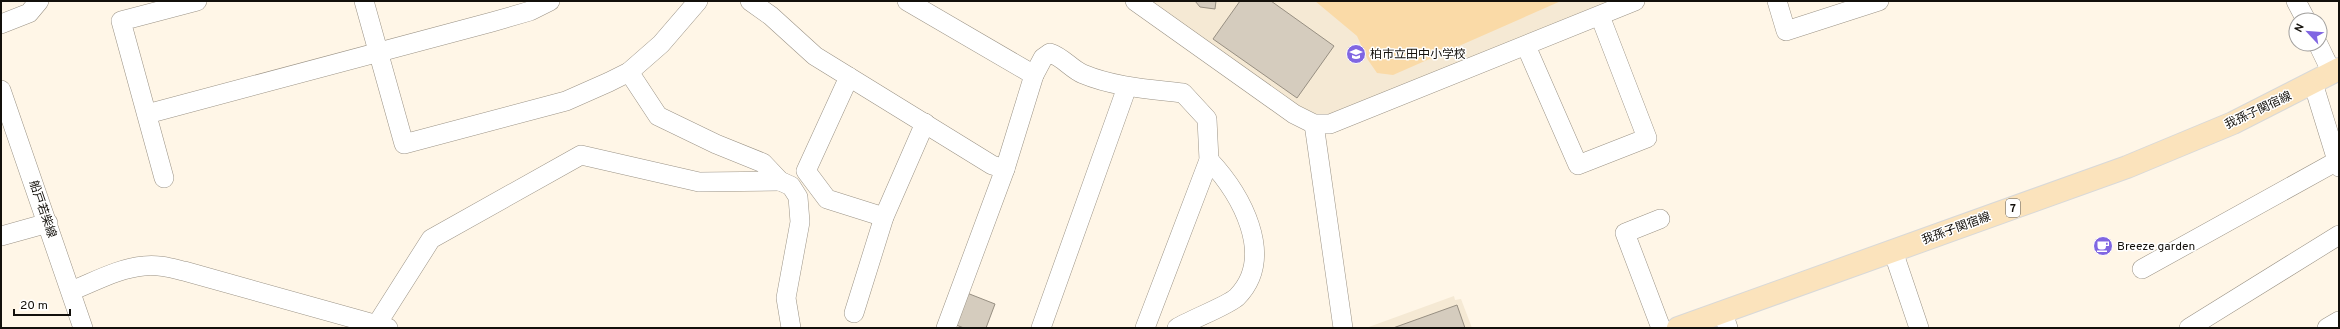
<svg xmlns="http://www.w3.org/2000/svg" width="2340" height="329" viewBox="0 0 2340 329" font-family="Overpass,'Noto Sans JP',sans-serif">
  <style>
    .built { fill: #f5e9d4 }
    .green { fill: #fadaa7 }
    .building { fill: #d5ccbe; stroke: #978f82 }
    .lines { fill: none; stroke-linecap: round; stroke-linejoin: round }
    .minor-casing { stroke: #9b9386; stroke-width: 20 }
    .major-casing { stroke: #d9d9d8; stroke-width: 24 }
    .minor { stroke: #fff; stroke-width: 19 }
    .major { stroke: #fbe3bc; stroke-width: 22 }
    .labels { text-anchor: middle; stroke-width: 3; stroke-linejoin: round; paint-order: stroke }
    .shield { fill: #fff; stroke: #5a5854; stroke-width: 1 }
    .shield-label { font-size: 11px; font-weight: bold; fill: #13100b }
    .poi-label { font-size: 12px; fill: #13100b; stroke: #fff; text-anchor: start }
    .street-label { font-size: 12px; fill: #13100b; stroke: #fff }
  </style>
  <rect width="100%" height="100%" fill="#fff6e7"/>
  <g class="built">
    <path d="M1148,1H1617L1359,108L1316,117L1299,108Z"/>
    <path d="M1454,296L1455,300L1461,299L1472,328H1366Z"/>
  </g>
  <path class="green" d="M1315,1H1561L1393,75L1377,73L1368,60L1357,36Z"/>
  <g class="building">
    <path d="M1195,1H1216L1215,9L1200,7Z"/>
    <path d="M1240,1H1271L1334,46L1297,98L1213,39Z"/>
    <path d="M967,293L995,304L986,328H964L956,325Z"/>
    <path d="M1457,305L1465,328H1393Z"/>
  </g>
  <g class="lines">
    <defs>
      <g id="minor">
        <path d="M364,1L404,144L566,101L609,82L629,72L661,44L698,1"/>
        <path d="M750,1L771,16L815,56L992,165L1005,169"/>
        <path d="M907,1L1034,75"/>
        <path d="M1135,1L1294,114L1314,124H1330L1635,1"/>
        <path d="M1777,1L1786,31L1879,1"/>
        <path d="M2296,1L2306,20"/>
        <path d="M1,24L29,13L39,1"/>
        <path d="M2318,44L2332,73"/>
        <path d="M1526,46L1578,165L1647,138L1600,16"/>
        <path d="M629,72L658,116L716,144L763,163L780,181L791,186L798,197L800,222L786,298L791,328"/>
        <path d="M849,77L806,171L827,199L884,217"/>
        <path d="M2313,83L2339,167"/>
        <path d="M1,90L83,328"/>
        <path d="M147,114L492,22L530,11L550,1"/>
        <path d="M1314,124L1343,328"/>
        <path d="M164,178L121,21L197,1"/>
        <path d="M1660,219L1625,233L1661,328"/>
        <path d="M1,236L48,223"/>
        <path d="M1893,251L1919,328"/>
        <path d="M2142,269L2337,161"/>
        <path d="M71,291C94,282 119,268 144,266C157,264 171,268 184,271L388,328"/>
        <path d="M854,313L884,217L925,123"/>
        <path d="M1723,313L1728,328"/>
        <path d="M377,324L431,239L581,155L699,182L780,181"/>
        <path d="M946,328L1005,169L1034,75L1043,58L1050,53C1063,57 1071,69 1083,74C1114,87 1149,89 1183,93L1207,119L1209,160L1145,328"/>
        <path d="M1041,328L1127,87"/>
        <path d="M1177,328C1190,320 1229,305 1237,297C1277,256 1240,193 1209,160"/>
        <path d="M2189,328L2339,235"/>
        <path d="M2327,328L2339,321"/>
      </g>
      <path id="major" d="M1678,328L2127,167L2233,123L2339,69"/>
    </defs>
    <use href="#minor" class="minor-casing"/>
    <use href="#major" class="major-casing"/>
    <use href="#minor" class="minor"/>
    <use href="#major" class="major"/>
  </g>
  <defs>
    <symbol id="school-disc" viewBox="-11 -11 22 22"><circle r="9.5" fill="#8066e2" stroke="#fff"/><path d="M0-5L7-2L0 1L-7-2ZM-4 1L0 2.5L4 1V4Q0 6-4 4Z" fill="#fff"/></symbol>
    <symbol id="cafe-disc" viewBox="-11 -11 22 22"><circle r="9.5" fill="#8066e2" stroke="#fff"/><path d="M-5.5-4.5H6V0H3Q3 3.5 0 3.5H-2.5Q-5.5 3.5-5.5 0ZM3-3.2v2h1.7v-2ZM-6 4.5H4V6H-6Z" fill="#fff"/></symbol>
  </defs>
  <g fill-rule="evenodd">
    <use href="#school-disc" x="1345" y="43" width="22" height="22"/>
    <use href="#cafe-disc" x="2092" y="235" width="22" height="22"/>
  </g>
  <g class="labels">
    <rect class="shield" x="2006" y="199" width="14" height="18" rx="3"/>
    <g class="shield-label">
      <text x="2013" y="212">7</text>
    </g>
    <g class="poi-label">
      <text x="1370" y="58">柏市立田中小学校</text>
      <text x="2117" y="250">Breeze garden</text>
    </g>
    <g class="street-label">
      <text transform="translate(2258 110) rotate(-25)" y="4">我孫子関宿線</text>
      <text transform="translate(43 209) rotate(71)" y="4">船戸若柴線</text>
      <text transform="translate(1956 228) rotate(-20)" y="4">我孫子関宿線</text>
    </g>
  </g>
  <rect width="2340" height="329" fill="none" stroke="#13100b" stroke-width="4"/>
  <g transform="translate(2308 32) rotate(296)"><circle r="19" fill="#ffffff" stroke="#a19f9d"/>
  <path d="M0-3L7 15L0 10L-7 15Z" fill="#8066e2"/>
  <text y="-6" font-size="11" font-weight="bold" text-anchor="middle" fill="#13100b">N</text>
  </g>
  <path d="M14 309v6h56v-6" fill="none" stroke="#13100b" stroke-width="2"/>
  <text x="20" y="309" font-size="12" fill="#13100b" stroke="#ffffff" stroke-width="3" paint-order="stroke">20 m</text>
</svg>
